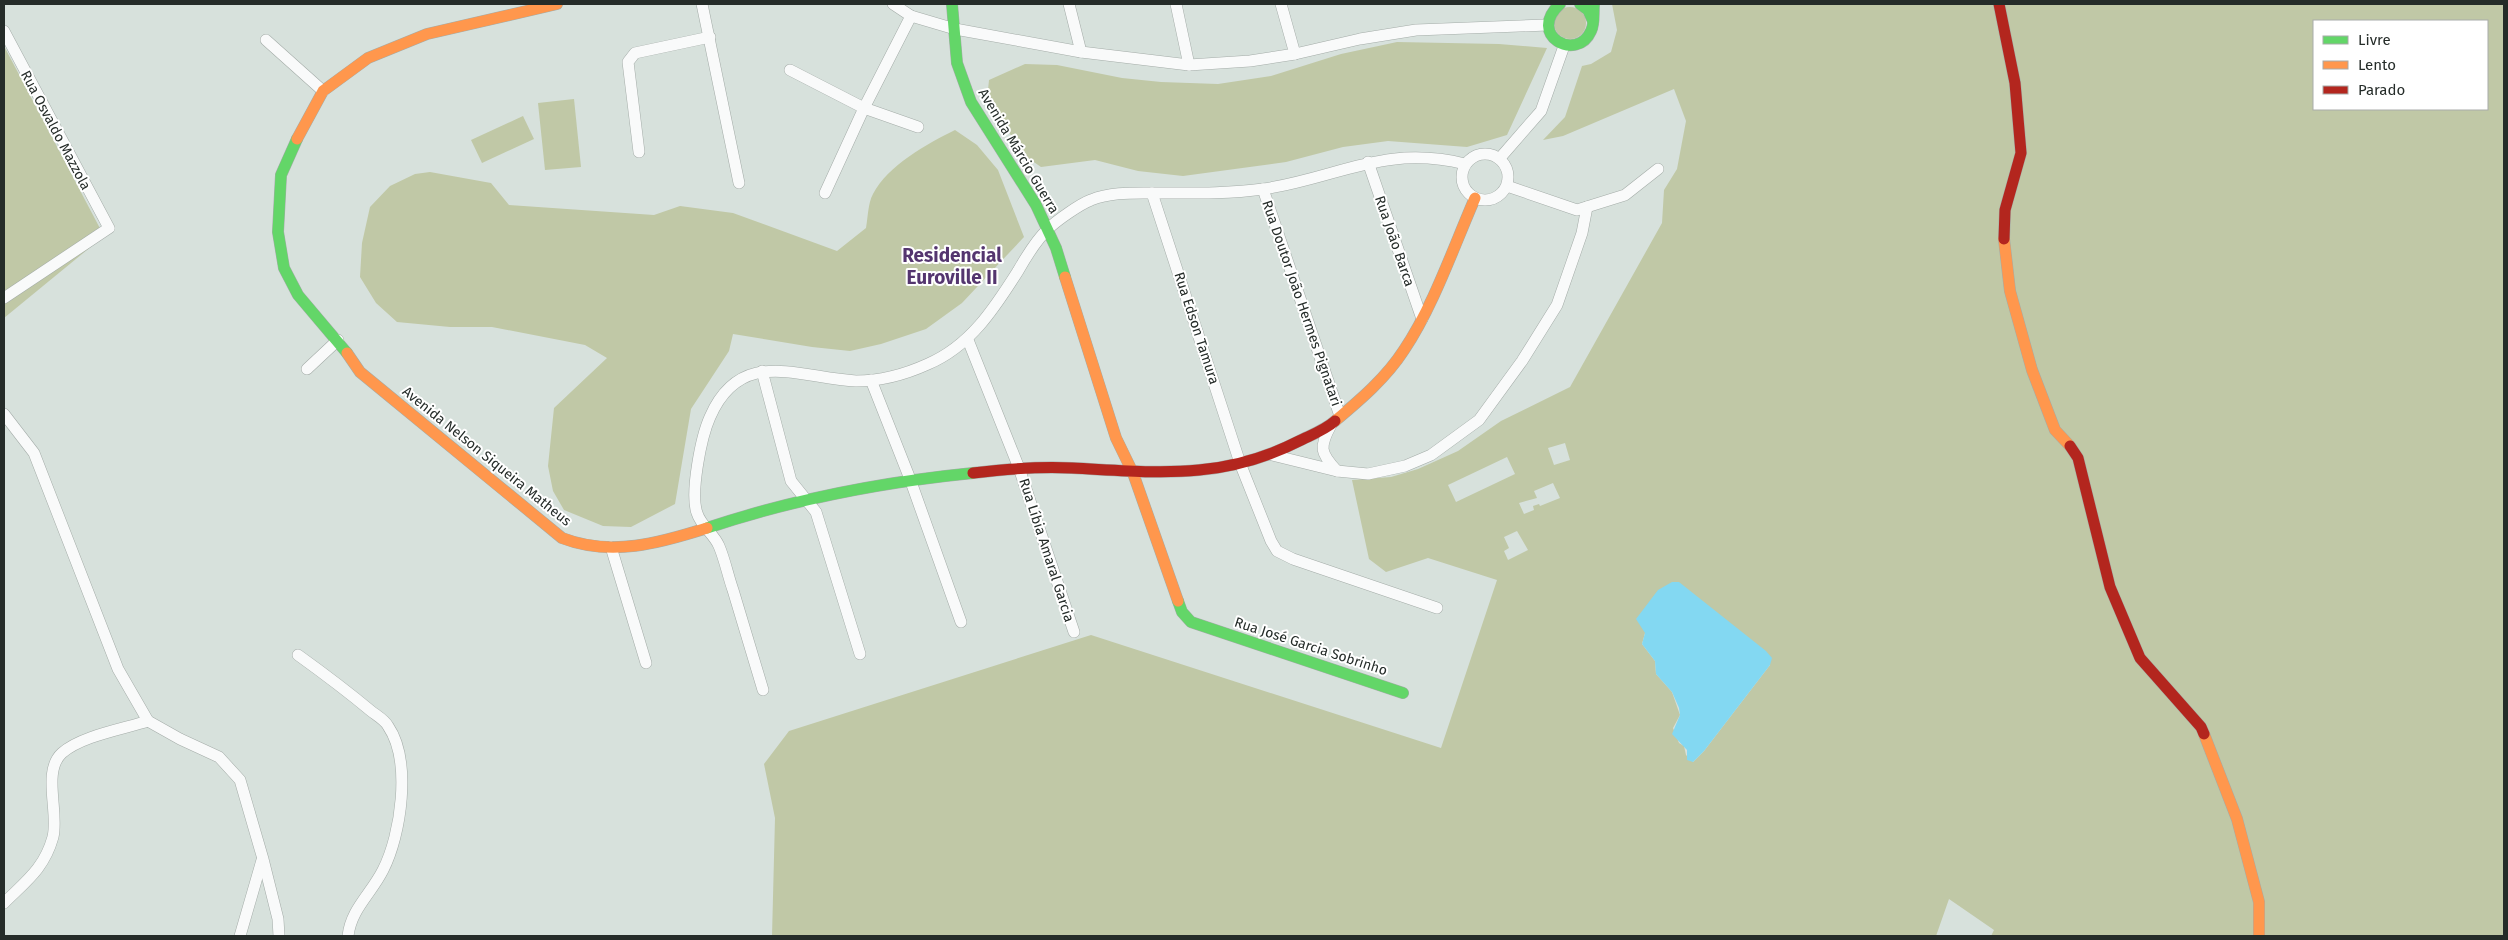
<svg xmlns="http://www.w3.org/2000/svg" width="2508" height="940" viewBox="0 0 2508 940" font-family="'Fira Sans',sans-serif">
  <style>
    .green { fill: #c0c8a6; fill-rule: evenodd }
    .water { fill: #83d8f2 }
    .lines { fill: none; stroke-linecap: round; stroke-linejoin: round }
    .street-casing { stroke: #a4aca8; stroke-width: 12 }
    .fast-casing { stroke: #a4aca8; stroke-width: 12 }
    .slow-casing { stroke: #a4aca8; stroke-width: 12 }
    .jam-casing { stroke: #a4aca8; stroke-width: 12 }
    .street { stroke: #f9fafa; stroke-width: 11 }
    .fast { stroke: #63d668; stroke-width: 11 }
    .slow { stroke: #ff974d; stroke-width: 11 }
    .jam { stroke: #b3261e; stroke-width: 11 }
    .labels { text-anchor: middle; stroke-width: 4; stroke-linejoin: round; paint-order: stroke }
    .street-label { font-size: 14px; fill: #252c29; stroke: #fff }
    .district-label { font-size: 19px; font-weight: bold; fill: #54356f; stroke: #fff }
  </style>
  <rect width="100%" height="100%" fill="#d7e1dc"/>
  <g class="green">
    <path d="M1612,4H2504V936H1991L1994,930L1949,899L1936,936H772L775,818L764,764L789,731L1091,635L1441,748L1497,580L1428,558L1386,572L1369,559L1352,480L1391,477L1418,469L1458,451L1501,421L1570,387L1662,223L1664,190L1677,169L1686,121L1674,89L1563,136L1543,140L1565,117L1582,66L1591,64L1611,52L1617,30ZM2314,21H2487V109H2314ZM1565,443L1570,460L1554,465L1548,448ZM1507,457L1515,474L1456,502L1448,485ZM1553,483L1560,498L1540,506L1539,504L1533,506L1534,510L1524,514L1519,503L1537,498L1534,491ZM1517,531L1528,550L1508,560L1504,551L1509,548L1504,537ZM1645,633L1770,665L1704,751L1693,762L1686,755L1684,746L1679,743L1673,728L1680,715L1672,692L1656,674L1655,661L1642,644Z"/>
    <circle cx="1570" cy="23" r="16"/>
    <path d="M1397,42L1499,44L1547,48L1507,135L1467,147L1388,141L1343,147L1286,162L1183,176L1138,171L1095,160L1041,167L1025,156L987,100L989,80L1025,64L1057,65L1122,78L1161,82L1218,84L1271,76L1341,54Z"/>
    <path d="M4,46L104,236L4,318Z"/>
    <path d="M574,99L581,167L545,170L538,103Z"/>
    <path d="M523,116L534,139L482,163L471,140Z"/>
    <path d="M955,130L977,145L998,170L1024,237L962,303L926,329L881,344L850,351L812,347L733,334L729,351L691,409L675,504L631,527L603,526L564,510L553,491L548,466L554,408L607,358L585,345L492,327H450L397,322L376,303L360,277L362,243L370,207L390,186L415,174L430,172L491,183L509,205L654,215L680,206L733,213L837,251L866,228C868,217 868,203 873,194C888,165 927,144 955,130Z"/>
  </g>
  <path class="water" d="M1672,582H1679L1766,651L1772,658L1770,665L1704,751L1693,762L1687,760V750L1672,734L1680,715L1679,708L1672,692L1656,674L1655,661L1642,644L1645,633L1636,619L1658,590Z"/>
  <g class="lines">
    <defs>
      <g id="street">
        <path d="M702,4L739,183"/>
        <path d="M893,4L911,16L955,29L1081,52L1189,65L1250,61L1295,54L1360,39L1416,30L1547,25"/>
        <path d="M1069,4L1081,52"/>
        <path d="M1176,4L1189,65"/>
        <path d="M1281,4L1295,54"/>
        <path d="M4,31L109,228L4,298"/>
        <path d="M266,40L323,91"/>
        <path d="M790,70L864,108L918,127"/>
        <path d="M639,152L628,62L635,53L710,37"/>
        <circle cx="1485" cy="177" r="23"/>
        <path d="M1500,158L1541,111L1564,46"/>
        <path d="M1368,162L1422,319"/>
        <path d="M1507,186L1577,210L1625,195L1658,169"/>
        <path d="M1263,189L1340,416"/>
        <path d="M825,193L864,108L911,16"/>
        <path d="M1152,193L1240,463L1271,541L1277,551L1293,559L1437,608"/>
        <path d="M968,340L1019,468L1074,632"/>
        <path d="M307,369L338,340"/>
        <path d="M762,371L791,481L816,512L860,654"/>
        <path d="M871,380L910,479L961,622"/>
        <path d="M4,414L34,453L118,669L148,721L180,739L219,757L240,780L263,859L278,919L279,936"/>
        <path d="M1331,425C1319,447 1320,453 1337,471"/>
        <path d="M1272,455L1337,471L1368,474L1405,466L1431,455L1479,420L1522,361L1557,305L1582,233L1587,207"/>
        <path d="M611,547L646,663"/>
        <path d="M298,655C323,673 347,691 371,711C376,715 385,720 388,726C412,761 401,835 383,870C371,894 351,909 348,936"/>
        <path d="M763,690C753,657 743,623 733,590C728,576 725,560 719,546C714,534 701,526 697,513C690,493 701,437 710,417C741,346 799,378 856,381C880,381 906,374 928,364C970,346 994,309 1018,271C1026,257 1036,240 1048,229C1056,221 1080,204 1091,200C1110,192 1133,193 1153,193C1189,193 1227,194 1263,189C1338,178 1384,144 1465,164"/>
        <path d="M4,903C26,881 44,869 53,837C59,812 42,771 62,753C81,736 123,729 148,721"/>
        <path d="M240,936L262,860"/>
      </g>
      <g id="fast">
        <path d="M952,4L957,63L971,102L1036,205L1056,248L1065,277"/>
        <path d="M1560,4C1526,35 1577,63 1591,31C1595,23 1593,13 1594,4"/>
        <path d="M1580,4L1588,10L1593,21"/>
        <path d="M297,139L281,175L278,232L284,268L298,295L347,353"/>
        <path d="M707,528C794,499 883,482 973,473"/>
        <path d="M1178,601L1182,612L1191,622L1403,693"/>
      </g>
      <g id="slow">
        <path d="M297,139L323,91L368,58L427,34L557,4"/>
        <path d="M2004,239L2010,291L2032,370L2055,430L2070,446"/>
        <path d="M1065,277L1116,438L1133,473L1178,601"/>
        <path d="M347,353L360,372L562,538C611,557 660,543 707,528"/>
        <path d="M1335,421C1360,400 1386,378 1404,350C1433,307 1454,246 1475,198"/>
        <path d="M2204,734L2237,819L2259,902V936"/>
      </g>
      <g id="jam">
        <path d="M1999,4L2015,83L2021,153L2005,210L2004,239"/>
        <path d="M2070,446L2078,458L2110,587L2140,658L2201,727L2204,734"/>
        <path d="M973,473C1006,469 1039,466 1072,468C1155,472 1221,481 1299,441C1311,435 1325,430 1335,421"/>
      </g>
    </defs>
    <use href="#street" class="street-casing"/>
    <use href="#fast" class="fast-casing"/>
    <use href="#slow" class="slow-casing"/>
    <use href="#jam" class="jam-casing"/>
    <use href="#street" class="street"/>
    <use href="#fast" class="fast"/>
    <use href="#slow" class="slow"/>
    <use href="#jam" class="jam"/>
  </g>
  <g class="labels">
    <g class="street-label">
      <text transform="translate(56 130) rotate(62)" y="5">Rua Osvaldo Mazzola</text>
      <text transform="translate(1019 151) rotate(59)" y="5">Avenida Márcio Guerra</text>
      <text transform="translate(1395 241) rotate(71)" y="5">Rua João Barca</text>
      <text transform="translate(1302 303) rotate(71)" y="5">Rua Doutor João Hermes Pignatari</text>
      <text transform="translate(1197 328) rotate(72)" y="5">Rua Edson Tamura</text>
      <text transform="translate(487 456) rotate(39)" y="5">Avenida Nelson Siqueira Matheus</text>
      <text transform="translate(1047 550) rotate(72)" y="5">Rua Líbia Amaral Garcia</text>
      <text transform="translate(1311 646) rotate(18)" y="5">Rua José Garcia Sobrinho</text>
    </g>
    <g class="district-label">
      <text x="952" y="262">Residencial<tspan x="952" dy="22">Euroville II</tspan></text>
    </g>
  </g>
  <rect width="2508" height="940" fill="none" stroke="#252c29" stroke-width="10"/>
  <rect x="2313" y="20" width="175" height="90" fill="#ffffff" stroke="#a8aba9"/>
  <rect x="2323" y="36" width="25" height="8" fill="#63d668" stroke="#a8aba9"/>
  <text x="2358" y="45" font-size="15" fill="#252c29">Livre</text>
  <rect x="2323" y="61" width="25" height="8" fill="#ff974d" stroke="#a8aba9"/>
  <text x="2358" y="70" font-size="15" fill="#252c29">Lento</text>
  <rect x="2323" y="86" width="25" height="8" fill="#b3261e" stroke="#a8aba9"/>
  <text x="2358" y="95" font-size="15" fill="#252c29">Parado</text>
</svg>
